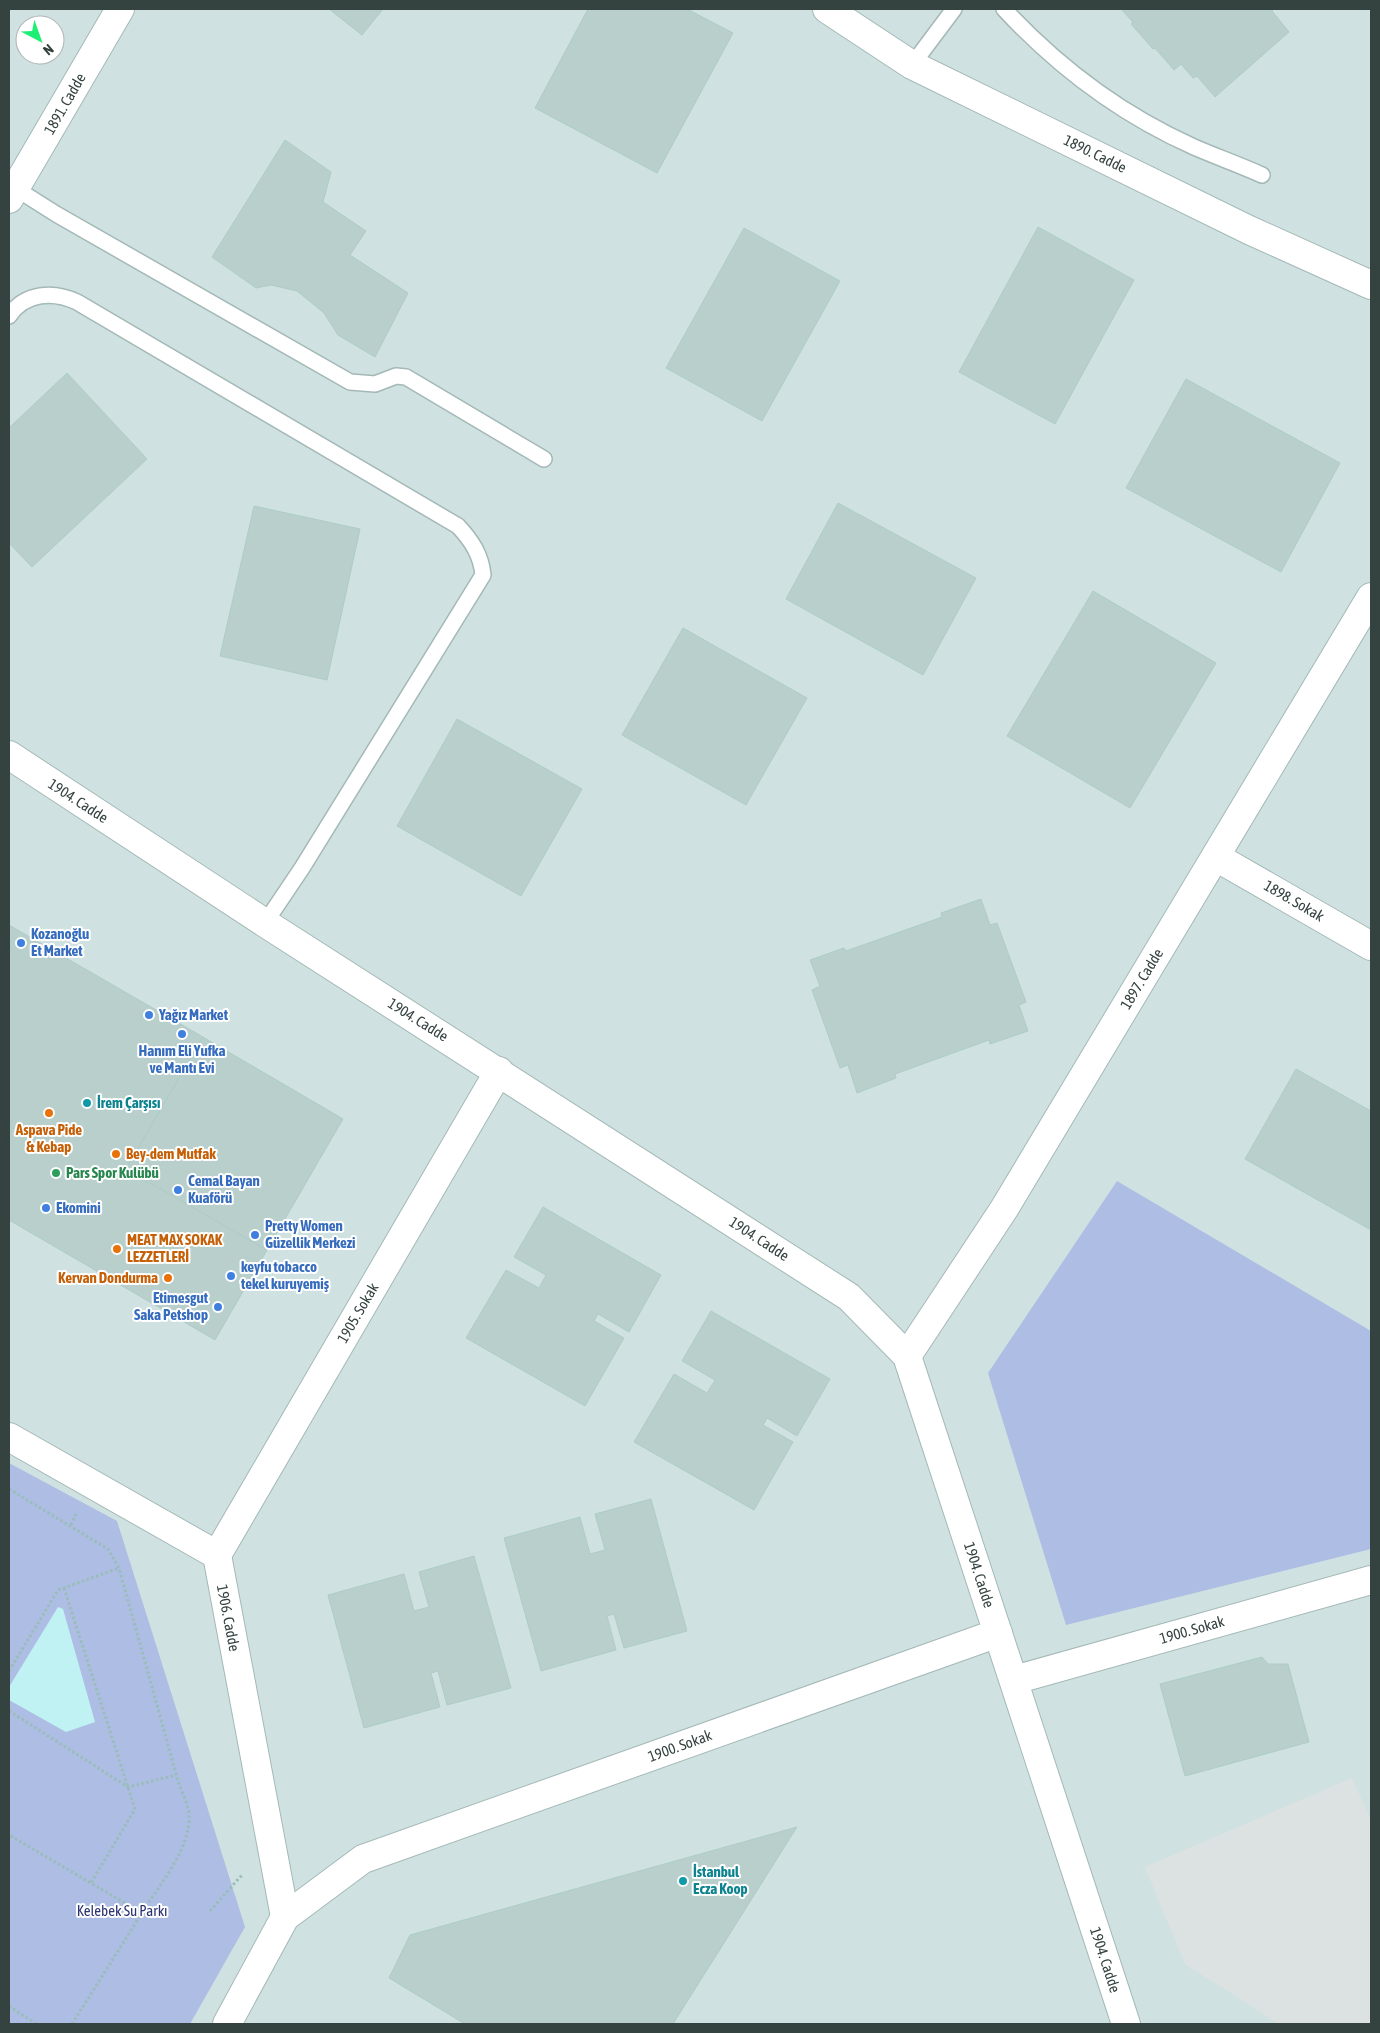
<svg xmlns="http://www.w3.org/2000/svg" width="1380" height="2033" viewBox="0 0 1380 2033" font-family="'Asap Condensed',sans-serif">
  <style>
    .residential { fill: #cfe2e1; fill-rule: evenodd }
    .green { fill: #aebde4 }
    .sand { fill: #c0f2f4 }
    .parking { fill: #dce1e1 }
    .building { fill: #b8cfcc; stroke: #adccc8 }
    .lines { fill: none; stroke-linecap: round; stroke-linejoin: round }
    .service-casing { stroke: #a4b9b7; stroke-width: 18 }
    .minor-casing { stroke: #a4b9b7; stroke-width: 30 }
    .path { stroke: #99bdb9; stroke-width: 3; stroke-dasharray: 2.5 2.5; stroke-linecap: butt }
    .service { stroke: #fff; stroke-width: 15 }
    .minor { stroke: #fff; stroke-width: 28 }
    .shop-dot { fill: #3f7fe0; stroke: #fff; stroke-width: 2 }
    .culture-dot { fill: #0f9aa8; stroke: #fff; stroke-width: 2 }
    .food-dot { fill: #e8710a; stroke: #fff; stroke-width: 2 }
    .leisure-dot { fill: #2e9e5b; stroke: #fff; stroke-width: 2 }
    .labels { text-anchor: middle; stroke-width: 4; stroke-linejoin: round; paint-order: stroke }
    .street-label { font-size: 15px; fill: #344240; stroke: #fff }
    .shop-label { font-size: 15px; font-weight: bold; fill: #366cbe; stroke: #fff; text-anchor: start }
    .culture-label { font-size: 15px; font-weight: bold; fill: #0d838f; stroke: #fff; text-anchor: start }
    .food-label { font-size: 15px; font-weight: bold; fill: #c56008; stroke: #fff; text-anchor: start }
    .leisure-label { font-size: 15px; font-weight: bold; fill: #27864d; stroke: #fff; text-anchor: start }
    .park-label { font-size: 15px; fill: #2b3371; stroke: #fff }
  </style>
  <rect width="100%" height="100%" fill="#e3f1f0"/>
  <path class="residential" d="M9,9H1371V2024H9ZM25,25H55V55H25Z"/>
  <g class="green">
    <path d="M1117,1181L1371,1331V1549L1066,1625L988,1373Z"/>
    <path d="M9,1463L117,1521L245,1927L190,2024H9Z"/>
  </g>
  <path class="sand" d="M58,1607L63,1609L95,1722L66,1732L9,1700V1687Z"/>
  <path class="parking" d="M1352,1778L1371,1820V2024H1279L1185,1964L1145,1867Z"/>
  <g class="building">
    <path d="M329,9H383L362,35Z"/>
    <path d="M588,9H687L733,33L657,173L535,108Z"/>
    <path d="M1121,9H1274L1272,11L1289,32L1215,97L1197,76L1193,78L1181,64L1174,70L1155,48L1153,49L1131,24L1133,22Z"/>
    <path d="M285,140L331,172L323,202L366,231L350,255L408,293L375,357L338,335L324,313L297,291L271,285L256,288L212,257Z"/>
    <path d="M1038,227L1134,280L1055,424L959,372Z"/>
    <path d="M744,228L840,281L762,421L666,368Z"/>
    <path d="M67,373L147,459L32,567L9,543V428Z"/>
    <path d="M1186,379L1340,463L1281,572L1126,488Z"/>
    <path d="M838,503L976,578L923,675L786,599Z"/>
    <path d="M254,506L360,529L327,680L220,656Z"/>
    <path d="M1093,591L1216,663L1130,808L1007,736Z"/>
    <path d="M683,628L807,698L746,805L622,735Z"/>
    <path d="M457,719L582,789L521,896L397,826Z"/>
    <path d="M981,899L990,925L997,923L1026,1002L1019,1005L1028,1031L990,1044L989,1040L895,1074L896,1078L857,1093L848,1065L840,1068L812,990L820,986L810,960L844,948L846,951L942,917L941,913Z"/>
    <path d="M9,925L203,1037L126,1169L267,1250L215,1340L9,1220Z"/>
    <path d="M203,1037L343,1119L267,1250L126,1169Z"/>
    <path d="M1296,1069L1371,1111V1230L1245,1159Z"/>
    <path d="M543,1207L661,1275L629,1332L598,1314L594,1321L624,1338L585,1406L466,1338L506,1270L539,1288L546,1275L514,1257Z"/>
    <path d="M711,1311L830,1379L797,1436L767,1418L763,1425L793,1442L754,1510L634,1442L674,1374L707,1393L715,1380L682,1361Z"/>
    <path d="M651,1499L687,1631L624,1648L614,1614L607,1616L616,1650L541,1671L504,1538L580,1517L590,1554L605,1550L595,1514Z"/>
    <path d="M474,1556L511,1688L447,1705L438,1671L431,1673L440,1707L364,1728L328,1595L404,1574L414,1611L429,1607L419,1572Z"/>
    <path d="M1262,1657L1268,1664H1288L1309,1742L1185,1776L1160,1684Z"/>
    <path d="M797,1827L673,2024H465L389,1978L410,1935Z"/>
  </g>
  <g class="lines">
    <defs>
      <g id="service">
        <path d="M1004,9C1058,67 1122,115 1194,147C1217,157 1240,165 1262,175"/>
        <path d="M912,65L954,9"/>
        <path d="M15,188L56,214L350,382L375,384L396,376L406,377L544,459"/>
        <path d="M9,316C25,292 54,291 77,302L458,526C472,541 481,555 483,575L302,868L265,923"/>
      </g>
      <g id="minor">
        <path d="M827,9L912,65L1249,230L1371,285"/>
        <path d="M9,199L120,9"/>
        <path d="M9,755L265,923L849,1297L907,1356L1126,2024"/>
        <path d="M1216,857L1371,946"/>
        <path d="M907,1356L1004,1209L1371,597"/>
        <path d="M9,1437L217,1555L285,1917"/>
        <path d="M217,1555L499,1071"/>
        <path d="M1014,1680L1371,1580"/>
        <path d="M227,2024L285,1917L363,1859L998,1633"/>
      </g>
    </defs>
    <use href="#service" class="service-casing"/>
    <use href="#minor" class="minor-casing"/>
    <g class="path">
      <path d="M9,1489L108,1549L119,1568L178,1781C181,1791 188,1803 189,1814C192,1847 159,1885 142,1913L9,1835"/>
      <path d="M71,1525L76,1514"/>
      <path d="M64,1588L135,1809L91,1883"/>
      <path d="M9,1671L58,1590L119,1568"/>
      <path d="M9,1711L128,1787L176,1775"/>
      <path d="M210,1911L240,1877L244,1875"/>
      <path d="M9,2006L36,2024"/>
      <path d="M72,2024L142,1913"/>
    </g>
    <use href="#service" class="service"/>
    <use href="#minor" class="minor"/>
  </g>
  <g class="shop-dot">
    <circle cx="21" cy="943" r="5"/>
    <circle cx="149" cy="1015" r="5"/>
    <circle cx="182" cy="1034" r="5"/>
    <circle cx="178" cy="1190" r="5"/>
    <circle cx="46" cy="1208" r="5"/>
    <circle cx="255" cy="1235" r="5"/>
    <circle cx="231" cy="1276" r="5"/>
    <circle cx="218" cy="1307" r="5"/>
  </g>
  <g class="culture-dot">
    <circle cx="87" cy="1103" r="5"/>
    <circle cx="683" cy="1881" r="5"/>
  </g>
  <g class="food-dot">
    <circle cx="49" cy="1113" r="5"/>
    <circle cx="116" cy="1154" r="5"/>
    <circle cx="117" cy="1249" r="5"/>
    <circle cx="168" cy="1278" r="5"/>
  </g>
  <circle class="leisure-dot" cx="56" cy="1173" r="5"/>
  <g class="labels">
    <g class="street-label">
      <text transform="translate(65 104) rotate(-60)" y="5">1891. Cadde</text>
      <text transform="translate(1095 154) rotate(26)" y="5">1890. Cadde</text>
      <text transform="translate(78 801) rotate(33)" y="5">1904. Cadde</text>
      <text transform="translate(1294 901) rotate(30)" y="5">1898. Sokak</text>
      <text transform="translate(1142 979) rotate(-59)" y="5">1897. Cadde</text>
      <text transform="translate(418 1020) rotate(32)" y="5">1904. Cadde</text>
      <text transform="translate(759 1239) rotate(33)" y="5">1904. Cadde</text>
      <text transform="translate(358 1313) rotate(-60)" y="5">1905. Sokak</text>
      <text transform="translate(979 1575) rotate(72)" y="5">1904. Cadde</text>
      <text transform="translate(228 1618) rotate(79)" y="5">1906. Cadde</text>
      <text transform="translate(1192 1630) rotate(-16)" y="5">1900. Sokak</text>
      <text transform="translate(680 1746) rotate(-20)" y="5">1900. Sokak</text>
      <text transform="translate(1105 1960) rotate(72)" y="5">1904. Cadde</text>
    </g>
    <g class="shop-label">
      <text x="31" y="939">Kozanoğlu<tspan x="31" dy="17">Et Market</tspan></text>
      <text x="159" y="1020">Yağız Market</text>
      <text x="182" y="1056" text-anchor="middle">Hanım Eli Yufka<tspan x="182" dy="17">ve Mantı Evi</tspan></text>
      <text x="188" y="1186">Cemal Bayan<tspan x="188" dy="17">Kuaförü</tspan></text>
      <text x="56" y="1213">Ekomini</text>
      <text x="265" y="1231">Pretty Women<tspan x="265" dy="17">Güzellik Merkezi</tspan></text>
      <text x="241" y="1272">keyfu tobacco<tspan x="241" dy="17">tekel kuruyemiş</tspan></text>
      <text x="208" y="1303" text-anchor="end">Etimesgut<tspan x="208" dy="17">Saka Petshop</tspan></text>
    </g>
    <g class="culture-label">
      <text x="97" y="1108">İrem Çarşısı</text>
      <text x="693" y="1877">İstanbul<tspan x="693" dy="17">Ecza Koop</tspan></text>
    </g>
    <g class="food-label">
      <text x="49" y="1135" text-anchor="middle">Aspava Pide<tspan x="49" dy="17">&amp; Kebap</tspan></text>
      <text x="126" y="1159">Bey-dem Mutfak</text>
      <text x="127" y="1245">MEAT MAX SOKAK<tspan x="127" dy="17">LEZZETLERİ</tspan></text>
      <text x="158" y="1283" text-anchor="end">Kervan Dondurma</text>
    </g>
    <g class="leisure-label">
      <text x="66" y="1178">Pars Spor Kulübü</text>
    </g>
    <g class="park-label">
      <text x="122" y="1916">Kelebek Su Parkı</text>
    </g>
  </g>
  <rect width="1380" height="2033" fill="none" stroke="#344240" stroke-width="20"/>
  <g transform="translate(40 40) rotate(139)"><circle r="24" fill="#ffffff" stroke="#aeb3b3"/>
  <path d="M0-4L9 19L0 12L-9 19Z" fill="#1cef73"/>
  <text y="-8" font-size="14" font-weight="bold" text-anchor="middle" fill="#344240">N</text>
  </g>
</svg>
